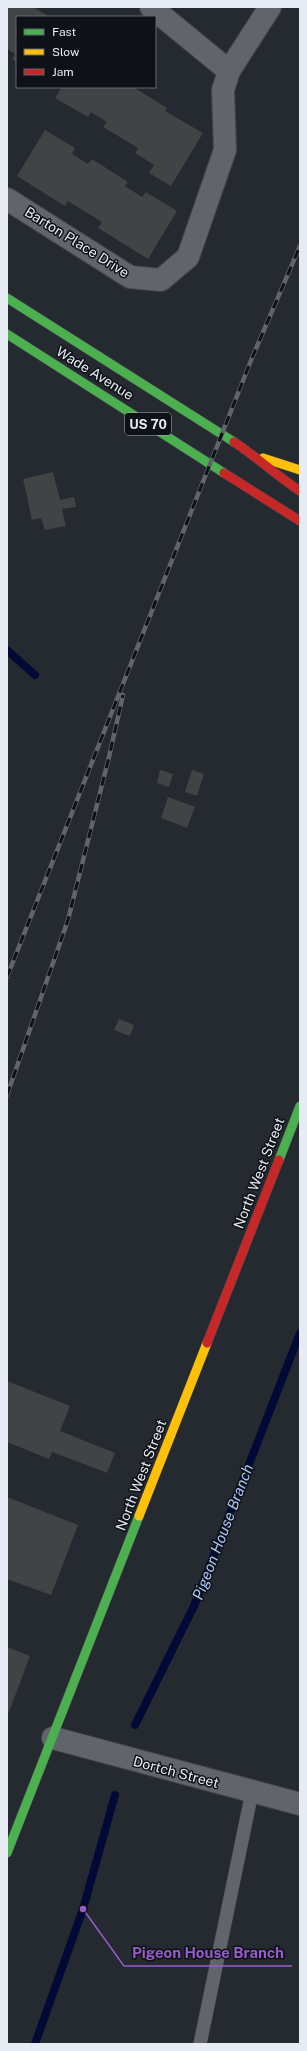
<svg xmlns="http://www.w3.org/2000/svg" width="307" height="2051" viewBox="0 0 307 2051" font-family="'Public Sans',sans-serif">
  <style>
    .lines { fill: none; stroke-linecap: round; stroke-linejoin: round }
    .stream { stroke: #030937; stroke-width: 8 }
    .building { fill: #414445 }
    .lane-casing { stroke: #43464c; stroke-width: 14 }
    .street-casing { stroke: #43464c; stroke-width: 24 }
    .fast-casing { stroke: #43464c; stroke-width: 10 }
    .slow-casing { stroke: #43464c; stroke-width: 10 }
    .jam-casing { stroke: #43464c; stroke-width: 10 }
    .lane { stroke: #61646b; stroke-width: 13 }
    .street { stroke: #61646b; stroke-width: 22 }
    .fast { stroke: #4caf50; stroke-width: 9 }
    .slow { stroke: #ffc107; stroke-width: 9 }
    .jam { stroke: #c62828; stroke-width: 9 }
    .rail-casing { stroke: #61646b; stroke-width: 4.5 }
    .rail { stroke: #0e1116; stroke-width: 3; stroke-dasharray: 9; stroke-linecap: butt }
    .labels { text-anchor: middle; stroke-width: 3; stroke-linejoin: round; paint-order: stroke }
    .shield { fill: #0e1116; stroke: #a6aab1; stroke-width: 1 }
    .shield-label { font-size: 13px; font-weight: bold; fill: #e7ecf4 }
    .street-label { font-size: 14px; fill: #e7ecf4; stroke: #0e1116 }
    .water-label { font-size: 15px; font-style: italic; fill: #aac7f9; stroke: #0e1116 }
    .leader { fill: none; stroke: #965ccc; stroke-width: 1.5 }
    .callout-dot { fill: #965ccc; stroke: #0e1116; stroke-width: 1.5 }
    .callout-label { font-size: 15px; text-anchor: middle; font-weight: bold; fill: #965ccc; stroke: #0e1116; stroke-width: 3; stroke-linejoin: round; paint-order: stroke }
  </style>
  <rect width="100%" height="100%" fill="#252930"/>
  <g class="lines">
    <g class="stream">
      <path d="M7,650L35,675"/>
      <path d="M135,1725L194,1606L300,1333"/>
      <path d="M35,2044L83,1909L115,1795"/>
    </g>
  </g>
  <g class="building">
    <path d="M7,7H33L50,17H17V62L12,59L15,54L7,49Z"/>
    <path d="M62,87H133L167,108L165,111L203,133L171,186L149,173L154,165L135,153L138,148L103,127L107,122L91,112L88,117L55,98Z"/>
    <path d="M45,130L75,148L72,154L88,164L92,159L128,182L125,186L142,197L146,192L177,211L148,259L98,228L102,222L68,201L65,206L17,176Z"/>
    <path d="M53,472L60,500L74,497L76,507L62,509L66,526L45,530L41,518L32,520L23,479Z"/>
    <path d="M160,770L173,774L169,787L157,783Z"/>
    <path d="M192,770L204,774L197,796L185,792Z"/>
    <path d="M168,797L195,807L187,828L161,818Z"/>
    <path d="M119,1019L134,1025L130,1036L114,1030Z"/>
    <path d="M7,1381L70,1406L60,1431L115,1453L107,1473L52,1452L49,1459L7,1442Z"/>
    <path d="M7,1497L78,1525L51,1595L7,1579Z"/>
    <path d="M7,1647L30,1656L9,1712L7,1711Z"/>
  </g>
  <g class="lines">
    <defs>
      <path id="lane" d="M200,2044L252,1792"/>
      <g id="street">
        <path d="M151,7L229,71"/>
        <path d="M7,199L130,277L161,280L188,257L225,150L223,90L229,71L270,7"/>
        <path d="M53,1738L300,1804"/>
      </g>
      <g id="fast">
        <path d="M7,298L234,442"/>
        <path d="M7,334L224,473"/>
        <path d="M279,1160L300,1106"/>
        <path d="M7,1853L139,1516"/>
      </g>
      <g id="slow">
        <path d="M263,458L300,470"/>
        <path d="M139,1516L207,1343"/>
      </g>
      <g id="jam">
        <path d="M234,442C257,457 277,476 300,491"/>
        <path d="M224,473L300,521"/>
        <path d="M207,1343L279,1160"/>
      </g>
    </defs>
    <use href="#lane" class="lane-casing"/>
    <use href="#street" class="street-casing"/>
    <use href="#fast" class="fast-casing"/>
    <use href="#slow" class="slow-casing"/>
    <use href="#jam" class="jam-casing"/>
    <use href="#lane" class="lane"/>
    <use href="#street" class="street"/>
    <use href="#fast" class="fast"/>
    <use href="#slow" class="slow"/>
    <use href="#jam" class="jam"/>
    <defs>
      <g id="rail">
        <path d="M7,977L252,358L300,246"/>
        <path d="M7,1095L68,920L109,757L123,695"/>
      </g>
    </defs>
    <use href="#rail" class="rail-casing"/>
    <use href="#rail" class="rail"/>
  </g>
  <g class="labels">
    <rect class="shield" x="125" y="413" width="46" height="22" rx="3"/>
    <g class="shield-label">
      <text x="148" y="429">US 70</text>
    </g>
    <g class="street-label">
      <text transform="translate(77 242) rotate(32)" y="5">Barton Place Drive</text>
      <text transform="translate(95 373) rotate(32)" y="5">Wade Avenue</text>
      <text transform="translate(259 1173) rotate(-69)" y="5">North West Street</text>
      <text transform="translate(141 1475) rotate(-69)" y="5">North West Street</text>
      <text transform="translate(176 1772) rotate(15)" y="5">Dortch Street</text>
    </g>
    <g class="water-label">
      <text transform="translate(223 1532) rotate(-69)" y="5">Pigeon House Branch</text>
    </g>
  </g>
  <path class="leader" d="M83 1909L124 1966H292"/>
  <circle class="callout-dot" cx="83" cy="1909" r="4"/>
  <g class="callout-label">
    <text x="208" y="1958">Pigeon House Branch</text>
  </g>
  <rect width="307" height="2051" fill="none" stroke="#e7ecf4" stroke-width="16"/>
  <rect x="16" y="16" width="140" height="72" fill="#0e1116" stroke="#65696f"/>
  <rect x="24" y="29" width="20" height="6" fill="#4caf50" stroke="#65696f"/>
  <text x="52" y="36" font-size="12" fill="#e7ecf4">Fast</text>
  <rect x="24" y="49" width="20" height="6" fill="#ffc107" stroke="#65696f"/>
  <text x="52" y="56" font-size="12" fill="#e7ecf4">Slow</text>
  <rect x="24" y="69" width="20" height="6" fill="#c62828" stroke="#65696f"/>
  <text x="52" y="76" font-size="12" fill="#e7ecf4">Jam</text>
</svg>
